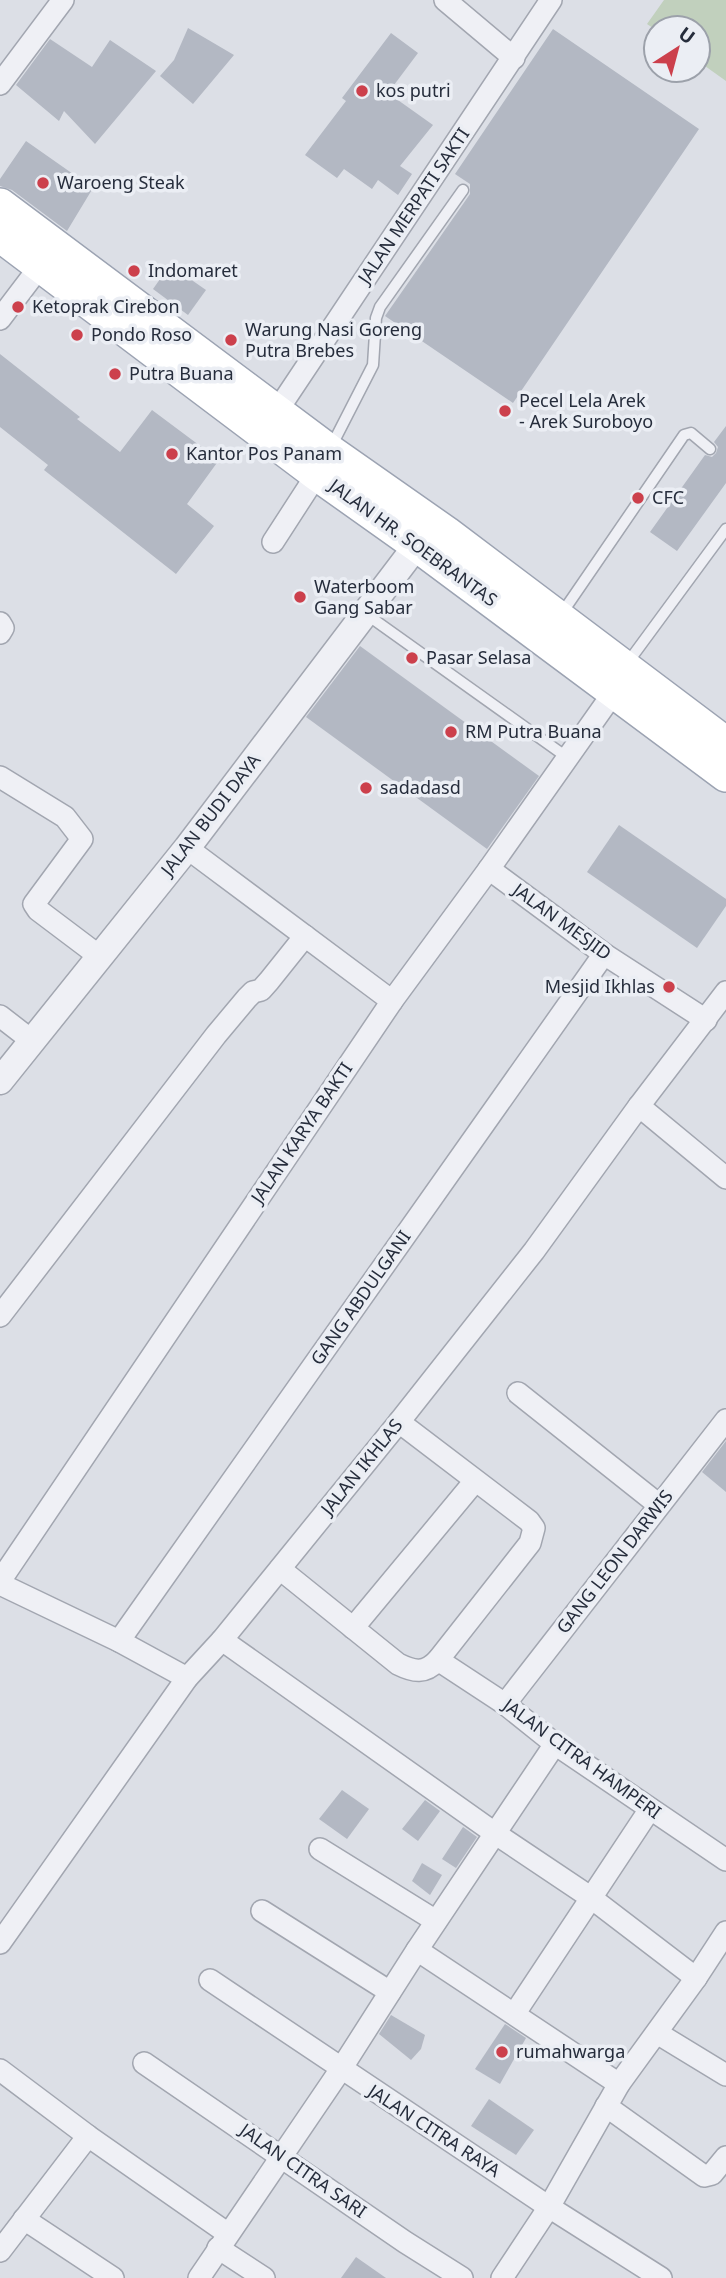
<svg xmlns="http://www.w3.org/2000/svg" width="726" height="2278" viewBox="0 0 726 2278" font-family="'Noto Sans',sans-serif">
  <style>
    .green { fill: #c1d0bd }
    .building { fill: #b3b8c3 }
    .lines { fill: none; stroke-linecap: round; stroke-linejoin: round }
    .service-casing { stroke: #a2a6b0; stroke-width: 13 }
    .minor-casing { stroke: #a2a6b0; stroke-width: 24 }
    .tertiary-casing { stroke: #a2a6b0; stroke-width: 29 }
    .primary-casing { stroke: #9ca3b2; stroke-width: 36 }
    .service { stroke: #eff0f5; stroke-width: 10 }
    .minor { stroke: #eff0f5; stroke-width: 21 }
    .tertiary { stroke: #eff0f5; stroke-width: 26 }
    .primary { stroke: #fff; stroke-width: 33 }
    .poi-dot { fill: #cc404c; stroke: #ebeef4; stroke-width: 2.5 }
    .labels { text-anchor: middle; stroke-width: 7; stroke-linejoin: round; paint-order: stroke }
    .poi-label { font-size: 18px; fill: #262d3c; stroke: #ebeef4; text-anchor: start }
    .street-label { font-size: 18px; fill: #262d3c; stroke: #ebeef4 }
  </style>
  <rect width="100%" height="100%" fill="#dcdfe6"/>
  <path class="green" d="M664,0H726V81L698,61V28H656V30L647,24Z"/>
  <g class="building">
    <path d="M188,28L234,55L193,104L160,76L174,60Z"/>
    <path d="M553,29L699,129L513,403L385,316L470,194V184L455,174Z"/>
    <path d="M391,33L418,53L388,93L433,125L400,166L412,174L398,195L378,180L372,189L344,169L337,178L305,155L346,101L342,98Z"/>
    <path d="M50,39L92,67L110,40L156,71L95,144L64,111L59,121L16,85Z"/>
    <path d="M26,141L93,188L67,231L12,190L0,186V179Z"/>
    <path d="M170,265L206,290L188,315L153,289Z"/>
    <path d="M0,354L80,417L77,419L120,452L152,410L219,460L187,504L214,526L176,574L44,470L48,465L0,427Z"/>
    <path d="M726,426V483L677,551L650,532L705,455L712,457L716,453L718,447L714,442Z"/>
    <path d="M360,646L539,776L487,849L306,717Z"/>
    <path d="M619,825L726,899V906L697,948L587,872Z"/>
    <path d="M726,1441V1492L702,1472Z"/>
    <path d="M342,1790L369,1809L347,1839L319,1819Z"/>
    <path d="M425,1800L440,1811L418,1841L402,1829Z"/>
    <path d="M463,1827L477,1837L456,1868L442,1859Z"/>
    <path d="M422,1863L442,1875L430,1895L412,1881Z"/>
    <path d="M391,2015L425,2035L421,2049L411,2060L379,2034Z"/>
    <path d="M505,2024L526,2038L500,2084L475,2069Z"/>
    <path d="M489,2099L534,2130L516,2155L471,2126Z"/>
    <path d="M356,2257L386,2278H341Z"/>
  </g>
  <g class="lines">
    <defs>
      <g id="service">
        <path d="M330,449L373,365L376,318L380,307L463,190"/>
        <path d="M366,614L568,758"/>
        <path d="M560,616L684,435L691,433L710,449"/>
        <path d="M626,665L726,529"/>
      </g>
      <g id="minor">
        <path d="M445,0L514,58"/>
        <path d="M0,84L63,0"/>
        <path d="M0,319L41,265"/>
        <path d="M277,411L551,0"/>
        <path d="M273,542L317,474"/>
        <path d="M0,623L3,628L0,633"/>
        <path d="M0,777L65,817L82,839L34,904L38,910L99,956"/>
        <path d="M187,848L392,1001"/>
        <path d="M489,869L604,954L706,1020"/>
        <path d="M0,1016L31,1040"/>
        <path d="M639,1106L726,1178"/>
        <path d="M0,1316L216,1035L247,998L253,992L261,990L269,981L305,936"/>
        <path d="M518,1393L659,1505"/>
        <path d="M280,1569L398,1664C414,1672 425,1674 438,1660L530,1543L534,1528L529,1521L399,1422"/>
        <path d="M0,1581L392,1001L489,869L614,692"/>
        <path d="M0,1584L119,1641L187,1678"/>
        <path d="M353,1628L475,1481"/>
        <path d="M222,1640L496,1834L590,1897L696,1978"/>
        <path d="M119,1641L604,954"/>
        <path d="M438,1660L505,1704L555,1744L726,1860"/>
        <path d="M505,1704L726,1420"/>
        <path d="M320,1849L436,1921"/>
        <path d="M262,1911L390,1992"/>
        <path d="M0,1943L187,1678L222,1640L399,1422L534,1251L639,1106L726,992"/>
        <path d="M417,1950L619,2084"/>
        <path d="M210,1980L549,2207L661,2278"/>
        <path d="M515,2013L650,1809"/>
        <path d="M657,2033L726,2075"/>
        <path d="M144,2063L405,2242L462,2278"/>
        <path d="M0,2070L88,2136L227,2233"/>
        <path d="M606,2106L704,2176L712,2174L726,2157"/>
        <path d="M24,2219L113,2278"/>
        <path d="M218,2248L264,2278"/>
        <path d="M0,2251L88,2136"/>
        <path d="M199,2278L341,2069L417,1950L555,1744"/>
        <path d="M502,2278L549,2207L619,2084L696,1978L726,1932"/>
      </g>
      <path id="tertiary" d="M0,1081L187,848L417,545"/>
      <g id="primary">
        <path d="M0,205L329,451L446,533L726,744"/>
        <path d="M0,235L317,474L417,545L726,775"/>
      </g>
    </defs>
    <use href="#service" class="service-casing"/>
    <use href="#minor" class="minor-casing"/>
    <use href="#tertiary" class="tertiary-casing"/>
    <use href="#primary" class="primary-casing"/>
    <use href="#service" class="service"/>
    <use href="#minor" class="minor"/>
    <use href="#tertiary" class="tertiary"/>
    <use href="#primary" class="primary"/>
  </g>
  <g class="poi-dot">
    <circle cx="362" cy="91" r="7"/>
    <circle cx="43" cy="183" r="7"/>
    <circle cx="134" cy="271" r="7"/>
    <circle cx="18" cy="307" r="7"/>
    <circle cx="77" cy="335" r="7"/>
    <circle cx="231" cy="340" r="7"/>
    <circle cx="115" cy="374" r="7"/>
    <circle cx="505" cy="411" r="7"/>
    <circle cx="172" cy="454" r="7"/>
    <circle cx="638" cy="498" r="7"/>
    <circle cx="300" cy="597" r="7"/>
    <circle cx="412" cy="658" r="7"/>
    <circle cx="451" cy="732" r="7"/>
    <circle cx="366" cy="788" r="7"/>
    <circle cx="669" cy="987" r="7"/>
    <circle cx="502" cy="2052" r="7"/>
  </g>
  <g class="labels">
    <g class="poi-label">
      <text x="376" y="97">kos putri</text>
      <text x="57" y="189">Waroeng Steak</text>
      <text x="148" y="277">Indomaret</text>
      <text x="32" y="313">Ketoprak Cirebon</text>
      <text x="245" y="336">Warung Nasi Goreng<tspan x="245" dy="21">Putra Brebes</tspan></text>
      <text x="91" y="341">Pondo Roso</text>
      <text x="129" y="380">Putra Buana</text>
      <text x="519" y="407">Pecel Lela Arek<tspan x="519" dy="21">- Arek Suroboyo</tspan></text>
      <text x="186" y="460">Kantor Pos Panam</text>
      <text x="652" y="504">CFC</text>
      <text x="314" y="593">Waterboom<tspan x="314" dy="21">Gang Sabar</tspan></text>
      <text x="426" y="664">Pasar Selasa</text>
      <text x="465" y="738">RM Putra Buana</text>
      <text x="380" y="794">sadadasd</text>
      <text x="655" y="993" text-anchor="end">Mesjid Ikhlas</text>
      <text x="516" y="2058">rumahwarga</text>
    </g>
    <g class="street-label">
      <text transform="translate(414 206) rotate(-56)" y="6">JALAN MERPATI SAKTI</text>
      <text transform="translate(413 543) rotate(36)" y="6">JALAN HR. SOEBRANTAS</text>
      <text transform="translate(211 815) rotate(-52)" y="6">JALAN BUDI DAYA</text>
      <text transform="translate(562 922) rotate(36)" y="6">JALAN MESJID</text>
      <text transform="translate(302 1133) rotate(-56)" y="6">JALAN KARYA BAKTI</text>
      <text transform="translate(361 1298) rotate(-55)" y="6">GANG ABDULGANI</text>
      <text transform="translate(362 1467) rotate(-51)" y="6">JALAN IKHLAS</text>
      <text transform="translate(615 1562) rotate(-52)" y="6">GANG LEON DARWIS</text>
      <text transform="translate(582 1759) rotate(36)" y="6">JALAN CITRA HAMPERI</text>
      <text transform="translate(434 2131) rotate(33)" y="6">JALAN CITRA RAYA</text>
      <text transform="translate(303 2171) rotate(35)" y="6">JALAN CITRA SARI</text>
    </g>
  </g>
  <g transform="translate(677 49) rotate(36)"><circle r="33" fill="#ebeef4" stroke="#9ca1aa" stroke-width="2"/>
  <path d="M0-5L12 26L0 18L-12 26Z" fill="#cc404c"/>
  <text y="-10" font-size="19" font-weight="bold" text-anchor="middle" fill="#262d3c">U</text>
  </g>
</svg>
